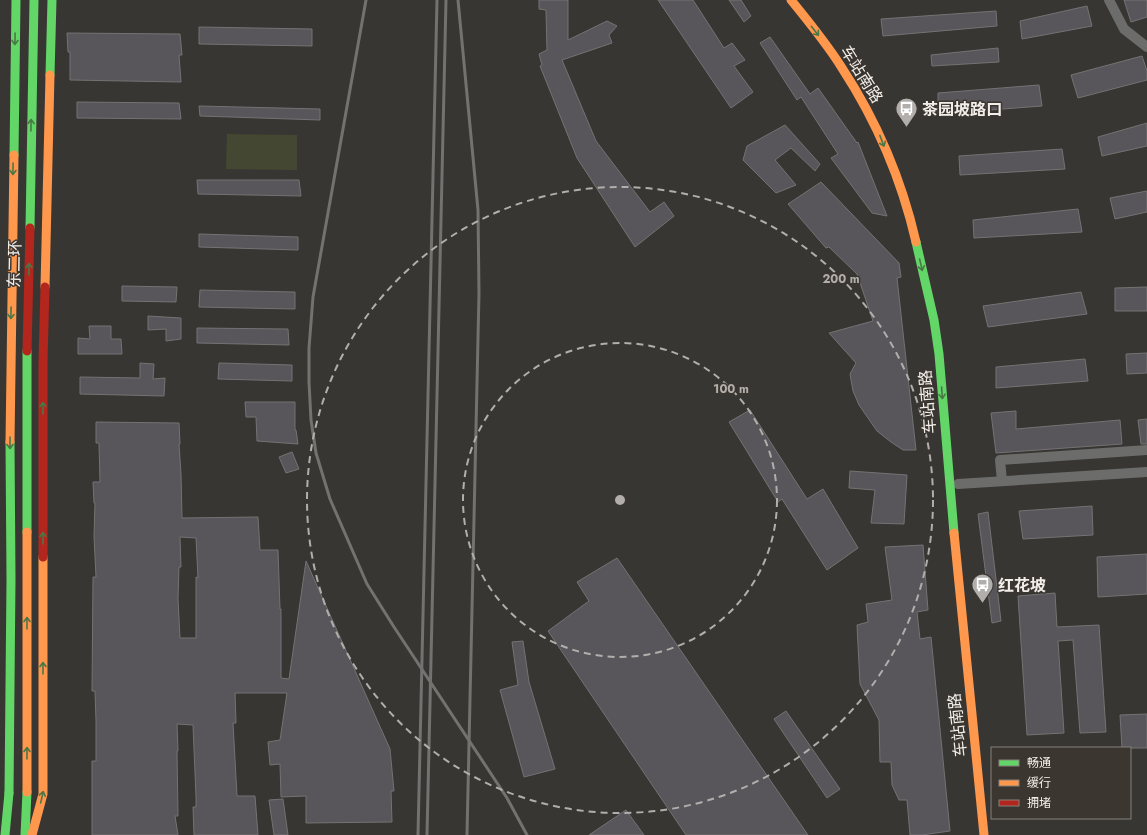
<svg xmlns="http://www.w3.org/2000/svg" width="1147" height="835" viewBox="0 0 1147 835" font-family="Jost,'Noto Sans SC',sans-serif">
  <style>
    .green { fill: #444731 }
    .building { fill: #59565b; stroke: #747373; fill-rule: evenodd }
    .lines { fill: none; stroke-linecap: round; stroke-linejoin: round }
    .street { stroke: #6c6c6a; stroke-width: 10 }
    .fast { stroke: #63d668; stroke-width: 9 }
    .slow { stroke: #ff974d; stroke-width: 9 }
    .jam { stroke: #b3261e; stroke-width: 9 }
    .rail { stroke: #747271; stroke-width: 3 }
    .fast-bridge { stroke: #63d668; stroke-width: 9 }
    .slow-bridge { stroke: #ff974d; stroke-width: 9 }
    .jam-bridge { stroke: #b3261e; stroke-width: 9 }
    .oneway { stroke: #4b7646 }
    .ring { fill: none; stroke: #b1aeab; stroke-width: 2; stroke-dasharray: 7 5 }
    .labels { text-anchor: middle; stroke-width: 3; stroke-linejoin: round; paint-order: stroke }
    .street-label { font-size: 16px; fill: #f2efeb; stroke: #3b3630 }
    .poi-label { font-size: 16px; font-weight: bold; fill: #f2efeb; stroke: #3b3630; text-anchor: start }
    .centre { fill: #b1aeab; stroke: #3b3630; stroke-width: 2 }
    .ring-label { font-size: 12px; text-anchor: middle; font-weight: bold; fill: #b1aeab; stroke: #3b3630; stroke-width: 3; stroke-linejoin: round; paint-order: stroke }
  </style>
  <rect width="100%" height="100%" fill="#383633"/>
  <path class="green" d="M227,134L297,135V170L226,169Z"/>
  <g class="building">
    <path d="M539,0H568V40L607,21L617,26L609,35L612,43L562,60L596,141L650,212L664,202L674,216L635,247L577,158L540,66L542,65L539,54L547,50L546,10L539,9Z"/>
    <path d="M658,0H693L724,48L732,43L745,60L734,66L753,92L731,108Z"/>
    <path d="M729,0H741L751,16L744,22Z"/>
    <path d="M1124,0H1147V17L1131,22Z"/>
    <path d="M1087,6L1092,26L1022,39L1020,21Z"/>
    <path d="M996,11L997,26L883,36L881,19Z"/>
    <path d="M199,27L312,29V46L199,44Z"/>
    <path d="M67,33L180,34L182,55H179L181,82L70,80V52H68Z"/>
    <path d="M770,37L810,94L818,88L857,143L858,142L887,216L872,213L831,158L838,154L801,97L797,100L760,43Z"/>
    <path d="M998,48L999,62L932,66L931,55Z"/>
    <path d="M1142,56L1147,71V80L1078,98L1071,75Z"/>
    <path d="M1039,85L1042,106L938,114V93Z"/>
    <path d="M77,102L179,103L181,119L77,118Z"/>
    <path d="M199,106L320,109V120L200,116Z"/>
    <path d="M1147,123V146L1102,156L1098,137Z"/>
    <path d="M785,125L820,164L815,171L791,148L775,160L796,185L776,193L743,160L747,146Z"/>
    <path d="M1062,149L1065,169L960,175L959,156Z"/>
    <path d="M197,180H299L301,196L198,194Z"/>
    <path d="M821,182L899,263L901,277L897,278L916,450H903L891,442L877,431L859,405L853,391L850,374L856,363L829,333L873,321L857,274L829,247L826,248L788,204Z"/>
    <path d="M1147,191V212L1115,219L1110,198Z"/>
    <path d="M1078,209L1082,232L974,238L973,220Z"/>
    <path d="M199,234L298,237V250L199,247Z"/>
    <path d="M122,286L177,287L176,302L122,301Z"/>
    <path d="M1147,287V311H1115V288Z"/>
    <path d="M200,290L295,292V309L199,307Z"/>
    <path d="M1081,292L1087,314L988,327L983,306Z"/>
    <path d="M148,316L181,318V339L166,341V329L148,330Z"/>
    <path d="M89,326H111V339H121L122,354H78V338L90,339Z"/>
    <path d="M197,328L288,329L289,345L197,343Z"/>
    <path d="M1147,353V373L1127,374L1126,354Z"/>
    <path d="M1085,359L1088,381L996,388V367Z"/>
    <path d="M140,363L154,364L153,379L165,378L164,396L80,394V377L140,378Z"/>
    <path d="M219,363L292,365V381L218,379Z"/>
    <path d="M245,402H295V430H296L298,444L257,441L256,417H246Z"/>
    <path d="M750,410L807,499L823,489L858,548L827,570L782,499L778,502L729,422Z"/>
    <path d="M1016,411V429L1120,420L1122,444L996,453L991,413Z"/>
    <path d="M1147,419V444H1141L1138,420Z"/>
    <path d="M96,422L179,423L180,444H179L181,474L182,518L258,517L260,550H278L280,609H281V678L289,679L306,561L390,749L394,791H391L392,822L306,823V796L281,797L280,764L270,765L268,742L280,740L287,693H235L236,723H233L237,796H255L258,835H194L193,807H196V797L193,725L177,724L178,751H177L178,816H175L178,835H92V761H96V721L95,691H92L93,577H96L94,536L95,503H94L93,482H100L99,443H96ZM180,537L196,538L198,578L196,577V638H180L178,599L179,567H181Z"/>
    <path d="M292,452L299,469L286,473L279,457Z"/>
    <path d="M850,471L907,475L904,524L871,523L875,490L849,488Z"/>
    <path d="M1092,506L1093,535L1023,539L1019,511Z"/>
    <path d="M988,512L1001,621L992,623L978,514Z"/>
    <path d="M923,545L928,610L917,612L920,639L931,637L950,831L922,835H910L907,800H899L892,785L891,762H880L879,720L860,684L857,625L868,622L866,604L892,600L885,547Z"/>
    <path d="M1147,554V594L1098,597L1097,557Z"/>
    <path d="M617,558L808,835H686L548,631L589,601L577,582Z"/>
    <path d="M1055,593L1057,627L1099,625L1106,732L1080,733L1073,640L1058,641L1064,733L1027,735L1018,596Z"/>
    <path d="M523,641L529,682L555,769L524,777L500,690L518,685L512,642Z"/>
    <path d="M786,711L840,789L827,798L774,719Z"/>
    <path d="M1147,714V748H1122L1120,715Z"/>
    <path d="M283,799L288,835H274L269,800Z"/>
    <path d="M626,810L644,835H589Z"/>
  </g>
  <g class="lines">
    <g class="street">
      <path d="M1109,0L1124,29L1147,47"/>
      <path d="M1002,481L1000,460L1147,450"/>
      <path d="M958,484L1147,472"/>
    </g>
    <g class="fast">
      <path d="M50,75L52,0"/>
      <path d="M916,242L934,320L939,354L954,533"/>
      <path d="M5,835L9,793"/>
      <path d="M25,835L27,792"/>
    </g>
    <g class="slow">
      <path d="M791,0C809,22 827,44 842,68C876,120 902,181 916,242"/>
      <path d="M45,287L50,75"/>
      <path d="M954,533L984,835"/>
      <path d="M32,835L43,794V557"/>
    </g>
    <path class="jam" d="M43,557V361L45,287"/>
    <g class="rail">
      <path d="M366,0L313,297L309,348V382L311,420L316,453L330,499L367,584L394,627L507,798L527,835"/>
      <path d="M458,0L478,210L479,293L467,835"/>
      <path d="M418,835L437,0"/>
      <path d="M427,835L446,0"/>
    </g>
    <g class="fast-bridge">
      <path d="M14,155L16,0"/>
      <path d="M30,228L34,0"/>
      <path d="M27,532V351"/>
      <path d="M9,793L11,579L10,442"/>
    </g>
    <g class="slow-bridge">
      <path d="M10,442L14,155"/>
      <path d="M27,532V792"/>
    </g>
    <path class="jam-bridge" d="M27,351L30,228"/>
  </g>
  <defs><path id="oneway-shaft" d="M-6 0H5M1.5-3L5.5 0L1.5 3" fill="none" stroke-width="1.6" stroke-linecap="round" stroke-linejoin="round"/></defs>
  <g class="oneway">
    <use href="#oneway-shaft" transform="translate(815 31) rotate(52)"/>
    <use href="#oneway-shaft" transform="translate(15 39) rotate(91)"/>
    <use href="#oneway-shaft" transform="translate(31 125) rotate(-89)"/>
    <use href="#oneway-shaft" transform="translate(882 141) rotate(69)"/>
    <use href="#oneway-shaft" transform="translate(13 169) rotate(91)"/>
    <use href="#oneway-shaft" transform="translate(921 265) rotate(77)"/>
    <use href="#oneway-shaft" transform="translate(29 269) rotate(-89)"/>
    <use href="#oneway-shaft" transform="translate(11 313) rotate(91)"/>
    <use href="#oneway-shaft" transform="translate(942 393) rotate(86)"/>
    <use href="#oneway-shaft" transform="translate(43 408) rotate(-90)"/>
    <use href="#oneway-shaft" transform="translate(10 443) rotate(90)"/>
    <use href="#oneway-shaft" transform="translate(43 538) rotate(-90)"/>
    <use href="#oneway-shaft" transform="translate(27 623) rotate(-90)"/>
    <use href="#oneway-shaft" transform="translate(43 668) rotate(-90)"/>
    <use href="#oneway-shaft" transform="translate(27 753) rotate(-90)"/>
    <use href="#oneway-shaft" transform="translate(42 797) rotate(-77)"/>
  </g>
  <g class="ring">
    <circle cx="620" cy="500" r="157"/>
    <circle cx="620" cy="500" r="313"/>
  </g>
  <defs>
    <symbol id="bus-pin" viewBox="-11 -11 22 30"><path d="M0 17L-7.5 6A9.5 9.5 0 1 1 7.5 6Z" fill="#b1aeab" stroke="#3b3630"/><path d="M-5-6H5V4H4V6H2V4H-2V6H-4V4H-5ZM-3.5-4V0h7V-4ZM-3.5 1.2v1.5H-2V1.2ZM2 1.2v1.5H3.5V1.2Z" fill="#fff"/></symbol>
  </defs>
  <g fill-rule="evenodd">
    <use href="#bus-pin" x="894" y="96" width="25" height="34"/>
    <use href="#bus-pin" x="970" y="572" width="25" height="34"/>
  </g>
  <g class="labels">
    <g class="street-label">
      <text transform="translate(862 74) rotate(58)" y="6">车站南路</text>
      <text transform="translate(14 264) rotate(-89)" y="6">东二环</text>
      <text transform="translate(927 402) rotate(-94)" y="6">车站南路</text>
      <text transform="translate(957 725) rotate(-96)" y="6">车站南路</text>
    </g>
    <g class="poi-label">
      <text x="922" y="115">茶园坡路口</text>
      <text x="998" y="591">红花坡</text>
    </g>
  </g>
  <circle cx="620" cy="500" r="6" class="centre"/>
  <g class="ring-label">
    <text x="841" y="283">200 m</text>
    <text x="731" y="393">100 m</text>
  </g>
  <rect x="991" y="747" width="140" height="72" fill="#3b3630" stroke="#84807b"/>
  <rect x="999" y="760" width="20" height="6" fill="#63d668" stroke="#84807b"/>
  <text x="1027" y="767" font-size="12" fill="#f2efeb">畅通</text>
  <rect x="999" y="780" width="20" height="6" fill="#ff974d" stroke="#84807b"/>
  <text x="1027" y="787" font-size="12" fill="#f2efeb">缓行</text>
  <rect x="999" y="800" width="20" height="6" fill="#b3261e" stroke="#84807b"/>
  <text x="1027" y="807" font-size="12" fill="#f2efeb">拥堵</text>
</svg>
